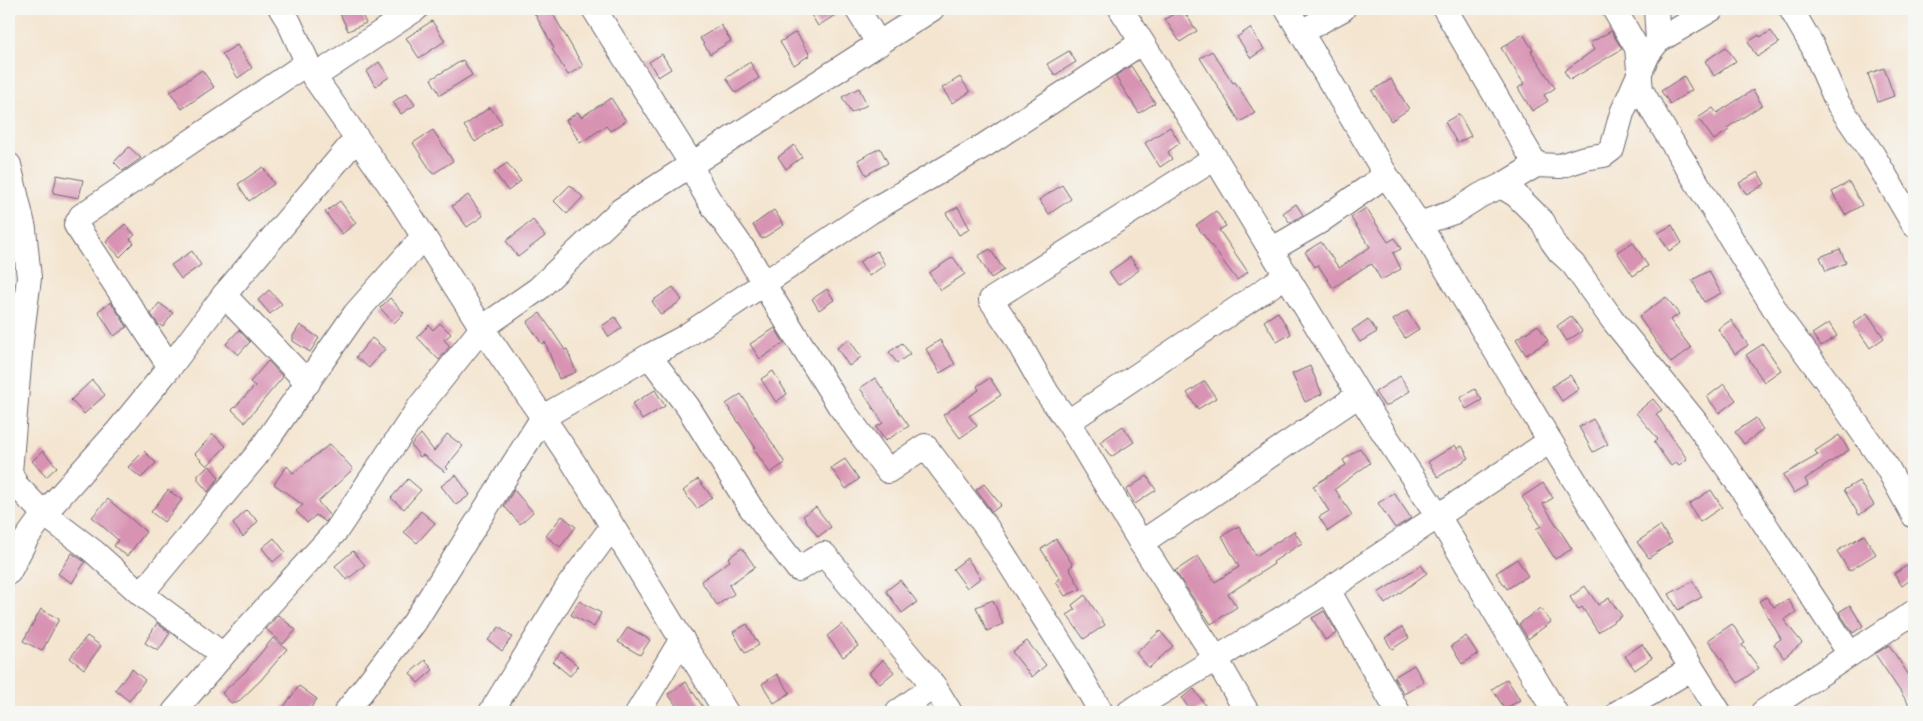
<svg xmlns="http://www.w3.org/2000/svg" width="1923" height="721" viewBox="0 0 1923 721" font-family="'Libre Bodoni',serif">
  <style>
    .building { fill: #d893b3 }
    .lines { fill: none; stroke-linecap: round; stroke-linejoin: round }
    .minor-casing { stroke: #6c666f; stroke-width: 26 }
    .minor { stroke: #fff; stroke-width: 24 }
  </style>
  <rect width="100%" height="100%" fill="#f6f6f2"/>
  <filter id="ink" filterUnits="userSpaceOnUse"><feTurbulence type="fractalNoise" baseFrequency=".02" numOctaves="2"/><feDisplacementMap in="SourceGraphic" scale="10" xChannelSelector="R" yChannelSelector="G"/><feConvolveMatrix kernelMatrix="1 2 1 2 8 2 1 2 1" color-interpolation-filters="sRGB"/></filter>
  <filter id="wash" filterUnits="userSpaceOnUse"><feTurbulence type="fractalNoise" baseFrequency=".0096" numOctaves="4" result="noise"/><feDisplacementMap in="SourceGraphic" scale="20" xChannelSelector="R" yChannelSelector="G"/><feGaussianBlur stdDeviation="1.12" result="paint"/><feColorMatrix in="noise" values="0 0 0 0 0 0 0 0 0 0 0 0 0 0 0 0 0 1.4 0 .05"/><feComposite in="paint" operator="in"/></filter>
  <g filter="url(#wash)">
    <rect width="100%" height="100%" fill="#f4e5d0"/>
    <g id="blocks">
      <g class="building">
        <path d="M338,9H359L366,23L348,31Z"/>
        <path d="M532,9H550L583,66L568,75L552,49L554,48Z"/>
        <path d="M817,9H843V10L818,26L810,13Z"/>
        <path d="M1182,9L1197,31L1180,42L1165,19Z"/>
        <path d="M432,21L445,41L419,58L406,38Z"/>
        <path d="M721,25L731,41L710,54L700,38Z"/>
        <path d="M1250,28L1264,49L1251,58L1237,37Z"/>
        <path d="M1611,31L1622,49L1570,80L1564,71L1594,50L1590,43Z"/>
        <path d="M1771,31L1779,43L1757,57L1748,42L1759,35L1760,37Z"/>
        <path d="M796,32L810,55L794,65L780,42Z"/>
        <path d="M1523,34L1533,50L1531,51L1555,88L1544,95L1548,101L1532,111L1518,88L1524,84L1501,48Z"/>
        <path d="M237,45L252,68L238,78L222,54Z"/>
        <path d="M1726,47L1736,61L1714,76L1705,61Z"/>
        <path d="M1069,51L1076,62L1055,75L1047,64Z"/>
        <path d="M1212,51L1233,83L1235,82L1255,113L1240,122L1200,58Z"/>
        <path d="M662,54L671,69L658,77L649,62Z"/>
        <path d="M463,60L472,75L440,95L431,79Z"/>
        <path d="M379,62L389,77L376,86L366,72Z"/>
        <path d="M750,62L759,78L736,93L726,78Z"/>
        <path d="M1131,66L1155,103L1139,113L1115,76Z"/>
        <path d="M1884,68L1894,96L1878,102L1868,74Z"/>
        <path d="M202,70L214,87L182,109L170,92Z"/>
        <path d="M1684,76L1692,90L1670,104L1661,91Z"/>
        <path d="M960,77L970,92L952,103L942,88Z"/>
        <path d="M1391,79L1409,109L1391,121L1372,91Z"/>
        <path d="M859,88L867,105L851,113L842,97Z"/>
        <path d="M1753,90L1762,105L1727,128L1729,130L1714,140L1698,118L1713,108L1717,113Z"/>
        <path d="M407,93L415,105L401,114L393,102Z"/>
        <path d="M611,98L626,121L610,131L606,126L580,143L566,120L578,112L581,117Z"/>
        <path d="M490,107L502,123L475,142L464,126Z"/>
        <path d="M1459,114L1471,136L1457,143L1445,122Z"/>
        <path d="M1170,127L1180,143L1168,152L1172,159L1160,167L1145,143Z"/>
        <path d="M433,130L453,161L433,174L413,143Z"/>
        <path d="M794,145L802,157L786,169L778,157Z"/>
        <path d="M129,147L141,158L123,171L114,162Z"/>
        <path d="M880,148L888,163L866,175L858,160Z"/>
        <path d="M507,163L521,181L508,191L494,172Z"/>
        <path d="M263,167L274,184L249,201L238,184Z"/>
        <path d="M1758,172L1765,184L1747,195L1739,183Z"/>
        <path d="M57,175L83,180L79,198L53,193Z"/>
        <path d="M1849,182L1862,205L1845,215L1832,192Z"/>
        <path d="M570,185L583,197L567,214L554,201Z"/>
        <path d="M1062,185L1071,199L1049,214L1039,200Z"/>
        <path d="M468,195L483,216L467,227L452,206Z"/>
        <path d="M340,201L356,223L342,234L325,212Z"/>
        <path d="M1296,204L1303,215L1290,223L1283,213Z"/>
        <path d="M958,207L970,229L959,235L946,213Z"/>
        <path d="M1366,208L1388,242L1395,238L1401,249L1393,253L1401,269L1381,280L1372,264L1365,267L1333,288L1318,265L1315,267L1305,252L1321,242L1339,268L1370,247L1351,218Z"/>
        <path d="M774,210L784,225L762,239L753,225Z"/>
        <path d="M1216,211L1226,226L1219,230L1248,272L1237,280L1196,225Z"/>
        <path d="M533,220L545,236L518,257L506,241Z"/>
        <path d="M125,224L135,235L130,239L134,243L120,257L106,242Z"/>
        <path d="M1672,225L1682,243L1669,251L1658,233Z"/>
        <path d="M1633,242L1648,266L1633,276L1617,252Z"/>
        <path d="M990,249L1004,270L991,278L978,256Z"/>
        <path d="M1840,249L1846,263L1826,271L1820,257Z"/>
        <path d="M192,251L201,265L181,279L171,265Z"/>
        <path d="M877,251L885,265L869,276L859,262Z"/>
        <path d="M953,257L965,274L941,290L929,273Z"/>
        <path d="M1130,257L1139,270L1118,285L1109,272Z"/>
        <path d="M1709,271L1721,293L1704,302L1692,280Z"/>
        <path d="M673,287L682,300L661,315L652,301Z"/>
        <path d="M827,289L834,300L819,310L812,299Z"/>
        <path d="M269,290L282,304L270,314L258,300Z"/>
        <path d="M1666,297L1679,314L1670,320L1691,348L1671,363L1639,317Z"/>
        <path d="M390,298L404,313L394,323L380,308Z"/>
        <path d="M111,302L127,327L114,336L98,311Z"/>
        <path d="M159,303L173,313L163,327L158,324L151,314Z"/>
        <path d="M1407,311L1419,329L1405,338L1393,320Z"/>
        <path d="M1278,312L1291,334L1277,342L1264,321Z"/>
        <path d="M540,313L565,350L567,349L576,372L559,379L545,342L542,344L527,322Z"/>
        <path d="M1867,313L1884,338L1870,348L1853,323Z"/>
        <path d="M1571,316L1582,331L1567,341L1557,326Z"/>
        <path d="M615,317L622,328L609,337L602,326Z"/>
        <path d="M1368,319L1377,332L1360,342L1352,330Z"/>
        <path d="M1731,320L1748,345L1735,354L1718,329Z"/>
        <path d="M440,323L451,334L444,340L450,346L439,360L417,337L429,325L433,330Z"/>
        <path d="M1829,323L1837,336L1821,346L1812,334Z"/>
        <path d="M300,325L319,338L310,352L293,341V336Z"/>
        <path d="M1538,325L1548,341L1526,355L1516,339Z"/>
        <path d="M775,328L784,343L760,359L750,344Z"/>
        <path d="M239,330L250,342L238,355L226,344Z"/>
        <path d="M372,338L385,349L369,368L356,357Z"/>
        <path d="M849,339L861,357L849,366L837,348Z"/>
        <path d="M940,340L955,364L940,373L926,349Z"/>
        <path d="M902,343L910,354L897,363L889,352Z"/>
        <path d="M1763,344L1781,370L1764,382L1746,355Z"/>
        <path d="M268,361L283,377L245,422L232,410L255,386L250,382Z"/>
        <path d="M1310,366L1322,394L1305,402L1292,374Z"/>
        <path d="M773,371L787,394L776,402L761,379Z"/>
        <path d="M1570,375L1579,389L1562,401L1552,386Z"/>
        <path d="M1400,376L1410,391L1385,407L1375,392Z"/>
        <path d="M875,378L909,426L885,441L876,427L883,423L860,388Z"/>
        <path d="M990,378L1001,395L969,416L977,426L960,438L943,415L979,390L977,386Z"/>
        <path d="M92,380L105,395L84,414L71,400Z"/>
        <path d="M1205,381L1216,398L1198,409L1187,393Z"/>
        <path d="M1724,384L1736,400L1719,413L1707,397Z"/>
        <path d="M1475,389L1482,400L1466,409L1460,398Z"/>
        <path d="M655,390L665,406L642,420L632,404Z"/>
        <path d="M741,394L785,463L770,473L753,448L755,447L726,404Z"/>
        <path d="M1653,399L1662,410L1656,414L1687,459L1679,465L1676,462L1671,466L1654,442L1658,439L1636,413Z"/>
        <path d="M1756,418L1763,430L1744,444L1735,432Z"/>
        <path d="M1593,419L1608,444L1593,452L1579,427Z"/>
        <path d="M1123,426L1134,442L1111,457L1100,442Z"/>
        <path d="M213,434L226,446L207,466L195,454Z"/>
        <path d="M421,434L434,451L447,434L463,446L446,467L448,469L445,472L423,455L420,457L411,445Z"/>
        <path d="M1839,435L1849,450L1805,479L1808,485L1794,493L1783,475L1818,455L1815,451Z"/>
        <path d="M330,444L353,469L318,502L330,516L326,522L316,515L307,523L296,511L303,505L274,484L287,466L293,473Z"/>
        <path d="M1455,445L1457,449L1462,446L1469,458L1438,477L1428,462Z"/>
        <path d="M1360,448L1370,463L1335,489L1352,515L1328,531L1319,517L1329,511L1313,486L1346,465L1343,460Z"/>
        <path d="M43,451L57,467L46,477L32,461Z"/>
        <path d="M144,451L156,463L141,478L128,467Z"/>
        <path d="M845,459L859,479L846,489L831,468Z"/>
        <path d="M210,466L219,478L208,492L198,480V475Z"/>
        <path d="M456,475L470,495L456,505L441,486Z"/>
        <path d="M1147,476L1156,490L1135,504L1126,490Z"/>
        <path d="M408,479L421,490L404,509L391,498Z"/>
        <path d="M698,479L712,497L697,509L683,491Z"/>
        <path d="M1859,481L1874,505L1859,515L1844,490Z"/>
        <path d="M1543,483L1553,498L1543,504L1572,549L1555,559L1536,529L1541,526L1522,497Z"/>
        <path d="M984,484L1001,505L992,512L976,490Z"/>
        <path d="M168,490L182,500L164,522L151,512Z"/>
        <path d="M514,490L533,512L520,524L504,506Z"/>
        <path d="M1711,490L1722,507L1700,522L1689,504Z"/>
        <path d="M1394,493L1411,518L1395,528L1378,503Z"/>
        <path d="M108,499L146,532L127,556L114,546L118,540L92,517Z"/>
        <path d="M816,507L831,527L818,537L803,516Z"/>
        <path d="M246,510L258,521L243,537L233,524Z"/>
        <path d="M421,511L435,523L417,543L404,532Z"/>
        <path d="M562,516L576,527L560,547L546,536Z"/>
        <path d="M1239,526L1256,556L1294,531L1302,543L1273,562L1274,564L1228,594L1237,607L1211,624L1175,571L1198,556L1215,582L1239,567L1222,536Z"/>
        <path d="M1660,526L1672,542L1649,558L1637,542Z"/>
        <path d="M1864,535L1876,554L1849,571L1837,551Z"/>
        <path d="M274,538L285,552L273,562L262,548Z"/>
        <path d="M1056,539L1073,565L1069,568L1081,589L1065,596L1056,582L1060,579L1041,549Z"/>
        <path d="M742,548L755,567L729,585L734,594L717,605L701,581L730,561L728,558Z"/>
        <path d="M353,551L365,565L347,580L335,566Z"/>
        <path d="M72,553L85,562L72,583L58,574Z"/>
        <path d="M967,558L981,578L967,588L953,569Z"/>
        <path d="M1517,559L1528,576L1507,589L1496,573Z"/>
        <path d="M1421,565L1427,573L1385,604L1378,593Z"/>
        <path d="M1908,565L1914,574V577L1902,586L1894,574Z"/>
        <path d="M900,580L917,602L902,613L886,591Z"/>
        <path d="M1693,581L1702,597L1678,610L1669,594Z"/>
        <path d="M1585,586L1598,605L1609,598L1622,616L1598,632L1582,607L1578,610L1570,597Z"/>
        <path d="M1085,595L1105,625L1084,639L1067,615L1075,610L1072,605Z"/>
        <path d="M1766,597L1774,607L1788,599L1796,612L1784,620L1802,643L1784,658L1774,644L1781,639L1759,601Z"/>
        <path d="M993,600L1003,624L987,631L976,607Z"/>
        <path d="M579,601L601,613L594,627L571,615Z"/>
        <path d="M1850,605L1863,626L1853,633L1839,612Z"/>
        <path d="M1540,608L1551,622L1528,639L1519,624Z"/>
        <path d="M41,609L59,619L42,651L23,641Z"/>
        <path d="M1324,611L1337,633L1325,640L1312,618Z"/>
        <path d="M278,615L296,630L283,644L266,629Z"/>
        <path d="M157,623L170,633L158,651L145,643Z"/>
        <path d="M747,624L759,645L745,653L733,632Z"/>
        <path d="M842,624L858,646L843,657L827,636Z"/>
        <path d="M1732,624L1745,643L1742,645L1759,668L1738,683L1708,640Z"/>
        <path d="M499,627L512,637L502,651L488,640Z"/>
        <path d="M628,627L650,640L640,655L618,642Z"/>
        <path d="M1402,627L1409,638L1392,649L1385,638Z"/>
        <path d="M1160,631L1173,646L1149,668L1136,653Z"/>
        <path d="M87,636L101,646L84,669L70,658Z"/>
        <path d="M1466,636L1478,654L1462,664L1451,646Z"/>
        <path d="M273,638L287,649L261,680L237,703H231L222,693L246,671Z"/>
        <path d="M1027,641L1046,665L1032,677L1012,652Z"/>
        <path d="M1642,644L1652,658L1635,670L1625,656Z"/>
        <path d="M1889,645L1914,683V712L1875,654Z"/>
        <path d="M561,652L578,666L570,676L553,662Z"/>
        <path d="M425,660L433,670L418,683L410,673Z"/>
        <path d="M883,660L894,672L880,684L869,673Z"/>
        <path d="M1414,665L1424,682L1404,694L1394,677Z"/>
        <path d="M132,669L145,680L129,701L115,690Z"/>
        <path d="M777,674L790,693L774,703L762,684Z"/>
        <path d="M1507,679L1520,700L1505,709L1492,689Z"/>
        <path d="M686,682L703,707L696,712H681L668,694Z"/>
        <path d="M299,686L317,699L308,712H280Z"/>
        <path d="M1194,689L1205,705L1195,712H1191L1182,698Z"/>
      </g>
    </g>
  </g>
  <g filter="url(#ink)">
    <use href="#blocks" fill-opacity="0" stroke="#6c666f" stroke-width="1"/>
    <g class="lines">
      <defs>
        <g id="minor">
          <path d="M281,9L289,22L314,77L399,198L482,328L573,462L726,712"/>
          <path d="M594,9L691,163C706,208 745,242 764,285L839,405L888,471L925,446L987,528L1074,665L1101,712"/>
          <path d="M857,9L879,44"/>
          <path d="M1121,9L1215,158L1359,395L1438,516L1555,712"/>
          <path d="M1287,9L1386,175L1419,224L1550,441L1719,712"/>
          <path d="M1445,9L1536,165"/>
          <path d="M1614,9L1637,48L1641,90L1657,118L1782,321L1826,380L1887,467L1914,516"/>
          <path d="M1656,9L1658,41"/>
          <path d="M1791,9L1813,47L1837,102L1873,155L1914,225"/>
          <path d="M1301,32L1343,9"/>
          <path d="M314,77L416,9"/>
          <path d="M1215,158L991,300L1012,331L1047,393L1068,422L1141,543L1215,657L1247,712"/>
          <path d="M9,165L24,229L29,278L21,341L10,472L16,485L44,514L93,551L141,594L223,655"/>
          <path d="M1501,186L1516,195L1543,222L1552,241L1560,252L1573,264L1612,319L1694,420L1732,474L1850,654"/>
          <path d="M1419,224L1454,212L1481,195L1501,186L1536,165L1560,166L1585,158L1604,155L1612,149L1622,113L1648,54L1658,41L1712,9"/>
          <path d="M1271,250L1319,222L1386,175"/>
          <path d="M224,295L308,383"/>
          <path d="M649,356L688,407L751,508L798,569L824,554L934,686L950,712"/>
          <path d="M170,367L76,225L81,216L307,63"/>
          <path d="M1068,422L1287,275"/>
          <path d="M1141,543L1359,395"/>
          <path d="M9,572L26,539L44,514L116,433L170,367L224,295L356,139"/>
          <path d="M1328,590L1398,712"/>
          <path d="M141,594L256,456L355,314L423,237"/>
          <path d="M174,712L223,655L336,531L420,406L482,328L538,289L621,210L932,9"/>
          <path d="M346,712L414,623L543,417L649,356L683,338L870,212L985,145L1141,43"/>
          <path d="M491,712L569,585L612,527"/>
          <path d="M638,712L682,639"/>
          <path d="M898,712L934,686"/>
          <path d="M1129,712L1328,590L1550,441"/>
          <path d="M1619,712L1691,669"/>
          <path d="M1763,712L1914,612"/>
        </g>
      </defs>
      <use href="#minor" class="minor-casing"/>
      <use href="#minor" class="minor"/>
    </g>
  </g>
  <rect width="1923" height="721" fill="none" stroke="#f6f6f2" stroke-width="30"/>
</svg>
